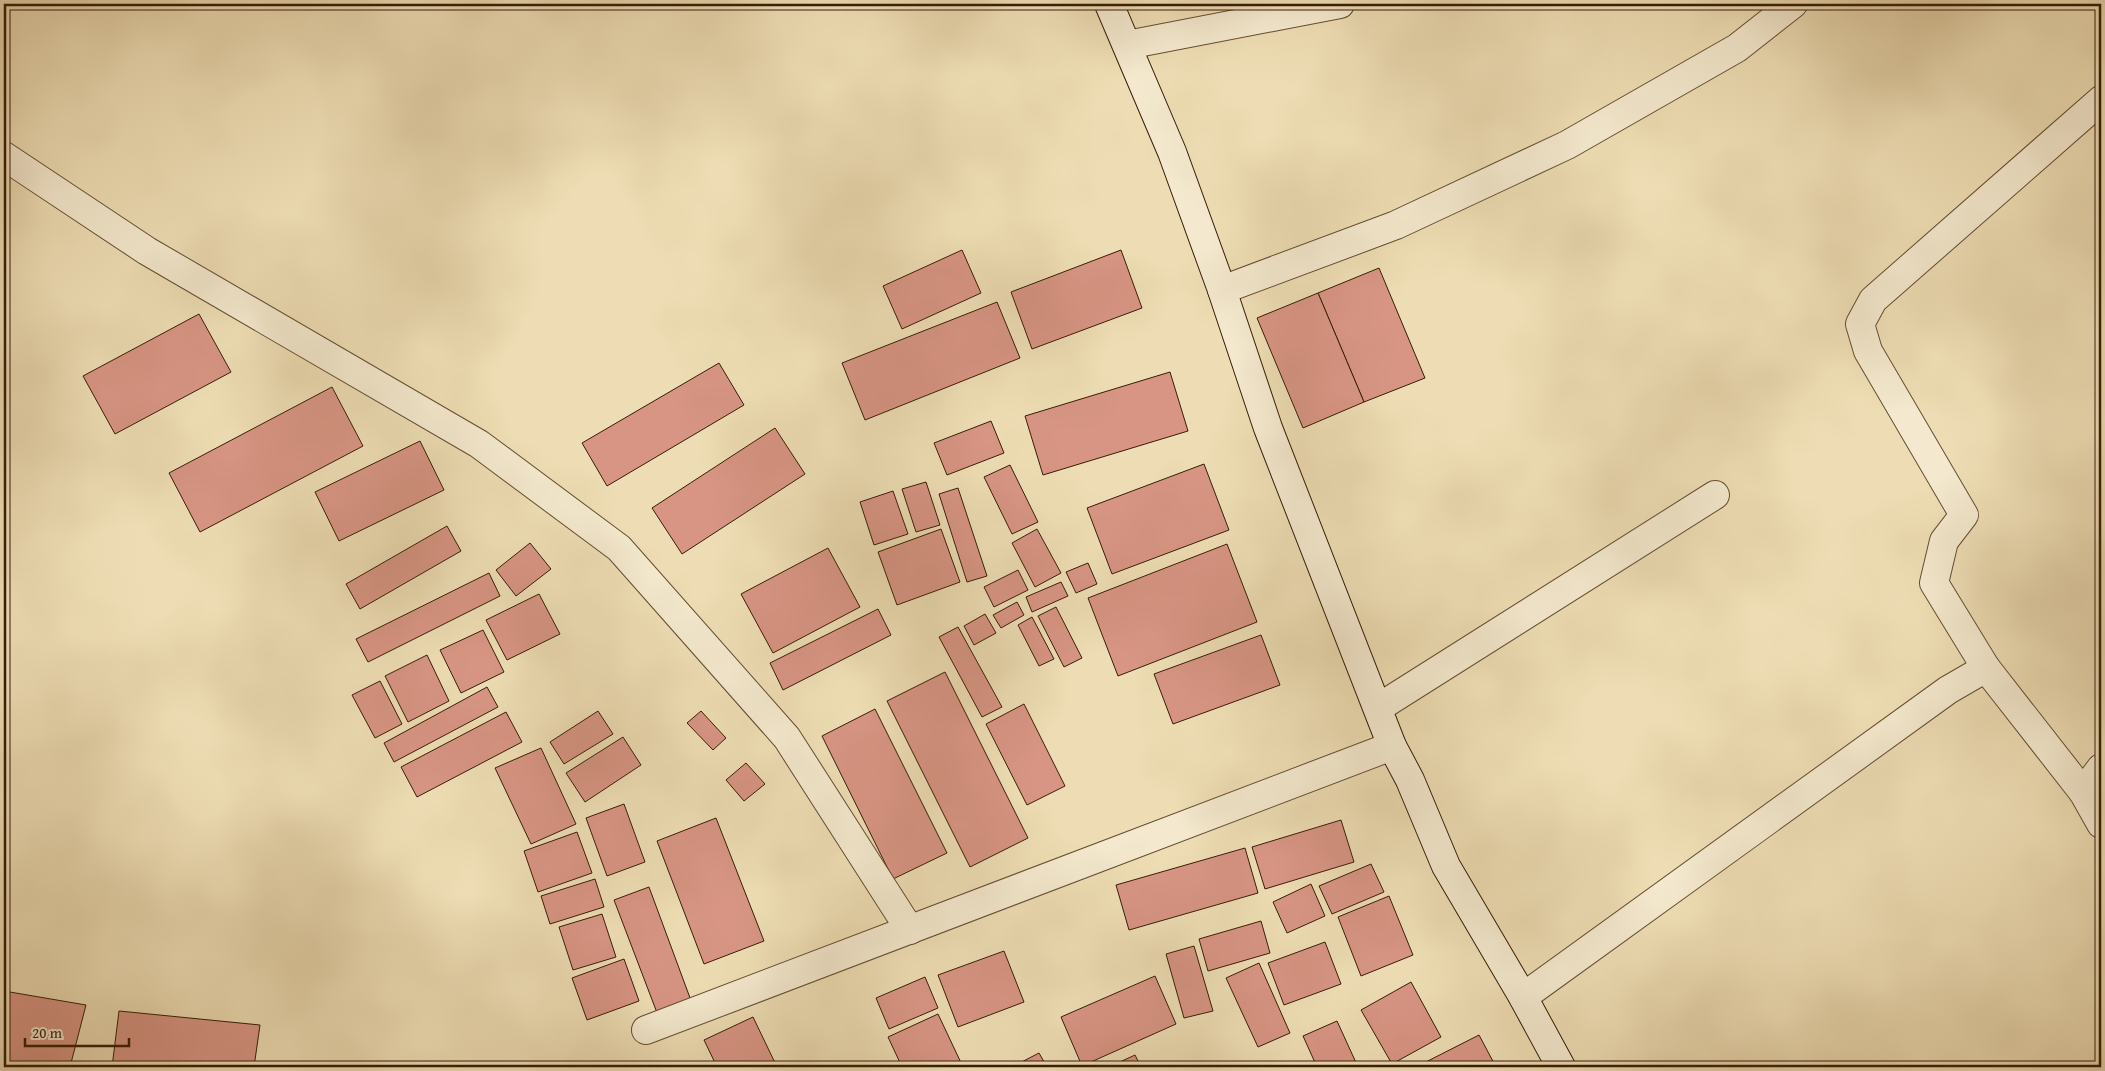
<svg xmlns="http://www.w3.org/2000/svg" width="2105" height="1071" viewBox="0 0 2105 1071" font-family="'Gentium Book Plus',serif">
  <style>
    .building { fill: #d89584; stroke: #371c08 }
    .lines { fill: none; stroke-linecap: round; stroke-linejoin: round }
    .minor-casing { stroke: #654c33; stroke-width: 30 }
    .secondary-casing { stroke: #371c08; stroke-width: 30 }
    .minor { stroke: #f4e9ce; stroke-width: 28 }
    .secondary { stroke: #f4e9ce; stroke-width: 28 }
  </style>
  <rect width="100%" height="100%" fill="#eeddb4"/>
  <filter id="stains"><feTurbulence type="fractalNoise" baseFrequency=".004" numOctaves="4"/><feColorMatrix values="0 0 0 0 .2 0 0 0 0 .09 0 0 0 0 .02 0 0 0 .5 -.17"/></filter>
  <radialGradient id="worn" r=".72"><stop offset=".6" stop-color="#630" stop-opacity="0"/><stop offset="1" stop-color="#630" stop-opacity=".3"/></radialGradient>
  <g class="building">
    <path d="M962,250L981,293L902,329L883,286Z"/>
    <path d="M1121,250L1142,308L1032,349L1011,292Z"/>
    <path d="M1379,268L1425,378L1364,402L1318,293Z"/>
    <path d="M1318,293L1364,402L1303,428L1257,318Z"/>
    <path d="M997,302L1020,358L865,420L842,363Z"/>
    <path d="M199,314L231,372L115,434L83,376Z"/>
    <path d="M719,363L744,405L607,486L582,443Z"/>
    <path d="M1170,372L1188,431L1043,475L1025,416Z"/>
    <path d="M332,387L363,446L200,532L169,473Z"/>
    <path d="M991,421L1004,453L947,475L934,443Z"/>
    <path d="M775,428L805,474L682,554L652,508Z"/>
    <path d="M420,441L444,490L339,541L315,492Z"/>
    <path d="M1204,464L1229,530L1112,574L1087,508Z"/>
    <path d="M1010,465L1038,522L1012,534L984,477Z"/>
    <path d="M926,482L940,525L916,532L902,489Z"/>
    <path d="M958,488L987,576L967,582L939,494Z"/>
    <path d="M893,491L908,534L874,545L860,502Z"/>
    <path d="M447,526L461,551L360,609L346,584Z"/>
    <path d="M941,529L960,582L897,605L878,552Z"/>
    <path d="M1037,529L1061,573L1035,587L1012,543Z"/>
    <path d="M530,543L551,569L516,596L496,570Z"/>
    <path d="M1227,544L1257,622L1118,676L1088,598Z"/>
    <path d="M828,548L860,607L773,653L741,594Z"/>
    <path d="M1088,563L1097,584L1076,593L1066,572Z"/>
    <path d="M1018,570L1028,590L994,607L984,587Z"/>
    <path d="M489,573L500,596L368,662L356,639Z"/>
    <path d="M1061,582L1068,596L1032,612L1026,597Z"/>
    <path d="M539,594L560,634L507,660L486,620Z"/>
    <path d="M1017,602L1024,615L1001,628L993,615Z"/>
    <path d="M1056,607L1082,658L1064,667L1038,616Z"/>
    <path d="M878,609L891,635L783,690L770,663Z"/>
    <path d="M985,614L996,633L974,645L964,626Z"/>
    <path d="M1032,617L1054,659L1039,666L1018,625Z"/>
    <path d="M958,627L1002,707L982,717L939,637Z"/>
    <path d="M483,630L504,672L461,693L440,650Z"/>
    <path d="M1261,635L1280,685L1173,724L1154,674Z"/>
    <path d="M427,655L449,701L408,722L385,676Z"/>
    <path d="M945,672L1028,838L970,867L887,701Z"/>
    <path d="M380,681L402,724L375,738L352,695Z"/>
    <path d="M487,687L498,707L394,762L384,743Z"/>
    <path d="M1024,704L1065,786L1027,805L986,724Z"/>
    <path d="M875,709L947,853L893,879L822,736Z"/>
    <path d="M598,711L613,734L564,764L550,742Z"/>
    <path d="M701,711L726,738L713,750L687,723Z"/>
    <path d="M506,712L522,742L417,797L401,767Z"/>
    <path d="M623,737L641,765L585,802L566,773Z"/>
    <path d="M541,748L576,824L531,844L495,768Z"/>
    <path d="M746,763L765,784L744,801L726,780Z"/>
    <path d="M624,804L645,862L607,876L586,818Z"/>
    <path d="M716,818L764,941L704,964L657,841Z"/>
    <path d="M1341,820L1354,862L1265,889L1252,847Z"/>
    <path d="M577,832L592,873L538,892L524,851Z"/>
    <path d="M1245,848L1258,893L1129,930L1116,885Z"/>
    <path d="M1371,864L1384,892L1332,914L1319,886Z"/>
    <path d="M595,879L604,907L550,924L541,896Z"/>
    <path d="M1311,884L1325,916L1287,933L1273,902Z"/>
    <path d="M649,887L693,1006L659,1018L614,900Z"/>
    <path d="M1389,896L1413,955L1361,976L1338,917Z"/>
    <path d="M602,914L616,957L573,970L559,927Z"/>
    <path d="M1261,921L1270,953L1208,971L1199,939Z"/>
    <path d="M1325,942L1341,984L1284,1005L1268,963Z"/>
    <path d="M1194,946L1213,1011L1184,1018L1166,954Z"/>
    <path d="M1004,951L1024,1002L958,1027L938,975Z"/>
    <path d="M624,959L639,1001L587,1020L572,978Z"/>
    <path d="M1259,963L1290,1033L1258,1047L1226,978Z"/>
    <path d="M1155,976L1176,1024L1082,1066L1061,1017Z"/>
    <path d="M925,977L938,1008L889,1029L876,998Z"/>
    <path d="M1411,982L1441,1037L1392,1064L1361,1010Z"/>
    <path d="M4,991L86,1005L70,1067H4Z"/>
    <path d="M119,1011L260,1025L254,1067H112Z"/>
    <path d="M938,1014L963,1067H902L888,1037Z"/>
    <path d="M753,1017L777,1067H717L704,1040Z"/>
    <path d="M1337,1021L1358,1067H1317L1303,1036Z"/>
    <path d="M1479,1035L1496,1067H1416Z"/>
    <path d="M1039,1053L1047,1067H1012Z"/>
    <path d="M1135,1055L1141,1067H1109Z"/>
  </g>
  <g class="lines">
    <defs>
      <g id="minor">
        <path d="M1127,45L1340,4"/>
        <path d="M4,156L147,251L479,444L619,548L787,738L910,930"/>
        <path d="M1222,290L1396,225L1567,145L1737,48L1793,4"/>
        <path d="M1986,668L1934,583L1944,541L1964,515L1868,351L1860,324L1873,300L2101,100"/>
        <path d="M1378,708L1715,495"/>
        <path d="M2083,792L2101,824"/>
        <path d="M1523,997L1948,690L1986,668L2083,792L2101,768"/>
        <path d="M646,1030L1392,746"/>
      </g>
      <path id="secondary" d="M1109,4L1172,152L1222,290L1268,428L1392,746L1410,780L1446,866L1523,997L1561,1067"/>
    </defs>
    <use href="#minor" class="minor-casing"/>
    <use href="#secondary" class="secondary-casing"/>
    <use href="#minor" class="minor"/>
    <use href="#secondary" class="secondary"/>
  </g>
  <rect width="2105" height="1071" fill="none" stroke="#eeddb4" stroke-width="20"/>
  <rect x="5" y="5" width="2095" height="1061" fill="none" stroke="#371c08" stroke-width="2.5"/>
  <rect x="10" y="10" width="2085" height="1051" fill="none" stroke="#371c08"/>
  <path d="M25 1038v8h104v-8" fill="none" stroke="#371c08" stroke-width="2.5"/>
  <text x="32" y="1038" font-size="15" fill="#371c08" stroke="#f4e9ce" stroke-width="4" paint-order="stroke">20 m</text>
  <rect width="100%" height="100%" filter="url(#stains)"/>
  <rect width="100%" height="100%" fill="url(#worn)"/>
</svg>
